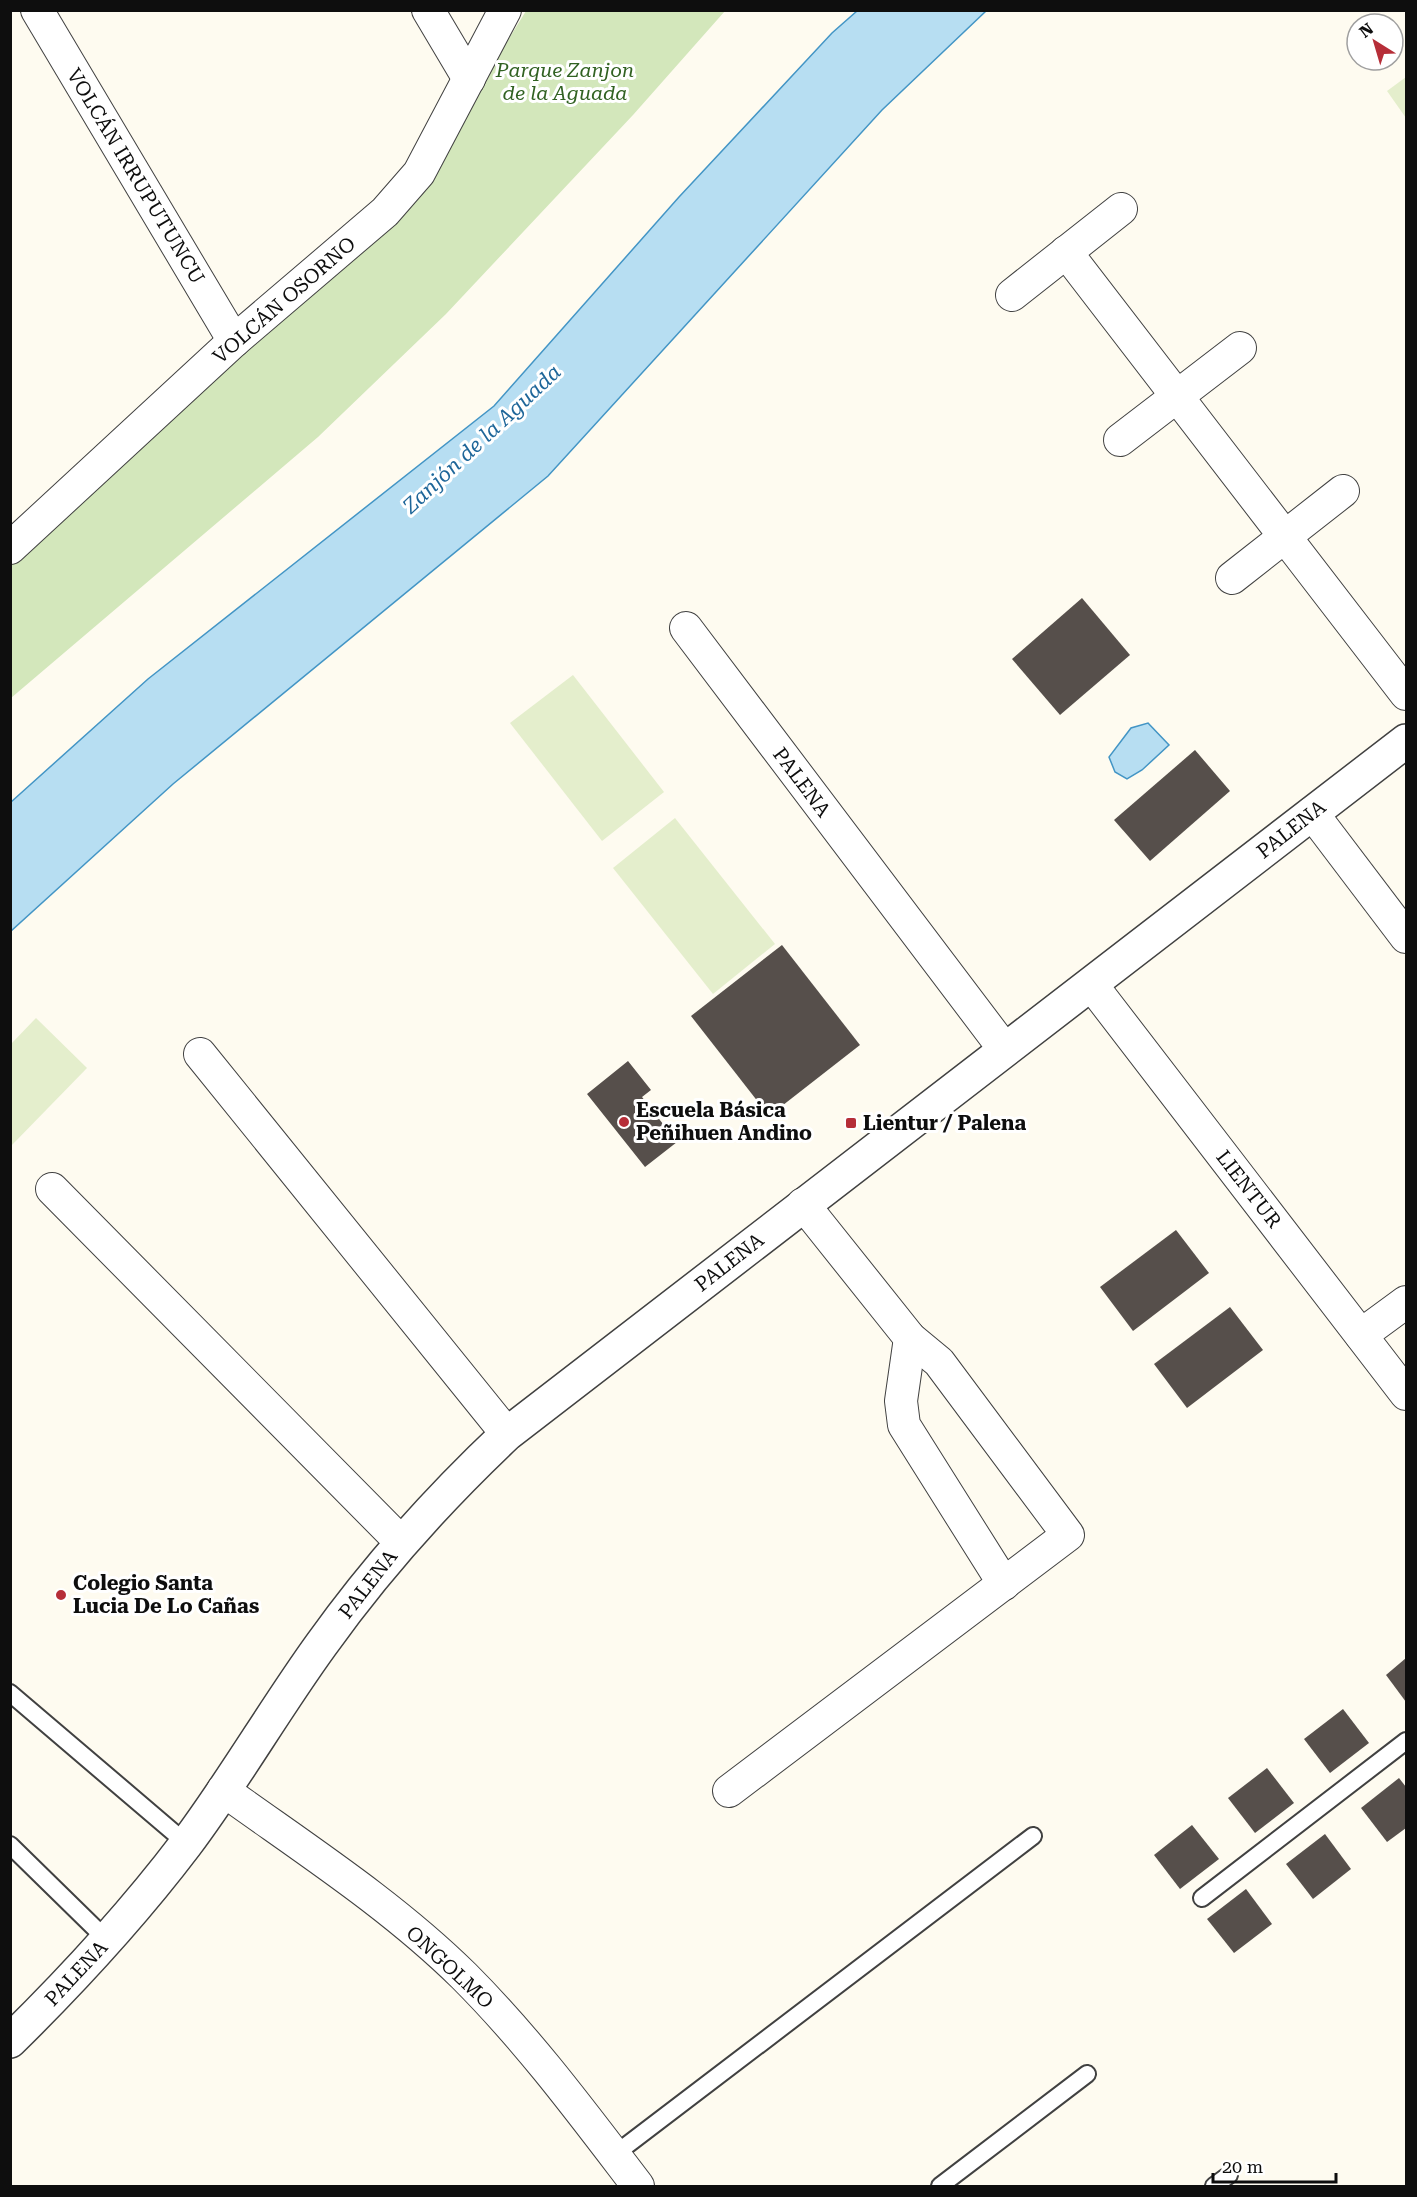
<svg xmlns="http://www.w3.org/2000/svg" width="1417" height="2197" viewBox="0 0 1417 2197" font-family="'Roboto Serif',serif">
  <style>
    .green { fill: #d3e7bb }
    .pitch { fill: #e4eecc }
    .water { fill: #b7def2; stroke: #4395c5; stroke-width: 1.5 }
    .building { fill: #564f4b }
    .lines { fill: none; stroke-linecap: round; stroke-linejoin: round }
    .service-casing { stroke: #414141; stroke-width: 20 }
    .minor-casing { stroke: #414141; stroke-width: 34 }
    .tertiary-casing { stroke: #414141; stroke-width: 36 }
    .service { stroke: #fff; stroke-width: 16 }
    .minor { stroke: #fff; stroke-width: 32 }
    .tertiary { stroke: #fff; stroke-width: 33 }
    .poi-dot { fill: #b62e38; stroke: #fff; stroke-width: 2 }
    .labels { text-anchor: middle; stroke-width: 6; stroke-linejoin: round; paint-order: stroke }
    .park-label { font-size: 20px; font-style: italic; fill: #316222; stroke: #fff }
    .street-label { font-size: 20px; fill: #0e0e0e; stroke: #fff }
    .poi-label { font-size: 20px; font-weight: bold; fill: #0e0e0e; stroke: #fff; text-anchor: start }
    .water-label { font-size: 21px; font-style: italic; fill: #1e6699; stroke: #fff }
  </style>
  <rect width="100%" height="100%" fill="#fefbf0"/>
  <path class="green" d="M526,11H725L633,115L446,314L318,437L11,698L10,561L402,210Z"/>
  <g class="pitch">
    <path d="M1406,77V118L1387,91Z"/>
    <path d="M573,675L664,792L602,841L510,723Z"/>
    <path d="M675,818L775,944L713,994L613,868Z"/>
    <path d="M36,1018L87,1068L11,1146V1044Z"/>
  </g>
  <g class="water">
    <path d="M857,11H986L882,110L548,476L173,784L11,931V802L148,679L494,406L679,197L832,33Z"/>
    <path d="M1148,723L1169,745L1142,770L1127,779L1115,772L1109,757L1131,728Z"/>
  </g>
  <g class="building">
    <path d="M1082,598L1130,655L1060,715L1012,659Z"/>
    <path d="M1195,750L1230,791L1150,861L1114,820Z"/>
    <path d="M782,945L860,1045L769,1116L691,1016Z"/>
    <path d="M628,1061L651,1090L642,1097L677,1142L645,1167L587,1094Z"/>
    <path d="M1176,1230L1209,1273L1133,1331L1100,1287Z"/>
    <path d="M1230,1307L1263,1350L1187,1408L1154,1364Z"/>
    <path d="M1406,1658V1702L1386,1675Z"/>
    <path d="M1343,1709L1369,1743L1330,1773L1304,1739Z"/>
    <path d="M1267,1768L1294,1803L1255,1833L1228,1798Z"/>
    <path d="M1399,1778L1406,1787V1828L1387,1842L1361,1808Z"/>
    <path d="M1192,1825L1219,1859L1180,1889L1154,1855Z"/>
    <path d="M1325,1834L1351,1869L1313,1899L1286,1864Z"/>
    <path d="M1246,1889L1272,1924L1234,1953L1207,1919Z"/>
  </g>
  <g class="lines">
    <defs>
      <g id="service">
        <path d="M10,1693L186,1843"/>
        <path d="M10,1845L107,1940"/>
        <path d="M1202,1898L1406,1741"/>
        <path d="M614,2155L1033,1836"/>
        <path d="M940,2186L1087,2074"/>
        <path d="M1214,2186L1229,2175"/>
      </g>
      <g id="minor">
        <path d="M37,10L234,341"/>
        <path d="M428,10L469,79"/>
        <path d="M1066,252L1406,694"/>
        <path d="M1012,295L1121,209"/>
        <path d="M1120,440L1240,348"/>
        <path d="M10,548L234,341L385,212L419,173L505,10"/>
        <path d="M1232,578L1343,491"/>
        <path d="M686,628L1005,1050"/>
        <path d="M1312,813L1406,937"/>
        <path d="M1091,984L1406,1394"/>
        <path d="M200,1054L507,1434"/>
        <path d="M52,1189L401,1542"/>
        <path d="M1361,1335L1406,1302"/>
        <path d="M910,1338L901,1401L904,1425L1004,1584"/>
        <path d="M223,1790C305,1849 392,1905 464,1976C529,2041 583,2114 638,2186"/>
        <path d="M729,1791L1068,1535L939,1362L910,1338L803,1204"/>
      </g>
      <path id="tertiary" d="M10,2041C73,1979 133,1914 186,1844C234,1780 274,1710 321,1645C376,1568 438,1499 507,1434L1406,741"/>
    </defs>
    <use href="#service" class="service-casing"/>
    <use href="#minor" class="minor-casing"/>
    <use href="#tertiary" class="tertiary-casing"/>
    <use href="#service" class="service"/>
    <use href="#minor" class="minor"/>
    <use href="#tertiary" class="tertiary"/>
  </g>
  <g class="poi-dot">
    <circle cx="624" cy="1122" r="6"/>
    <rect x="845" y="1117" width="12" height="12" rx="3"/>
    <circle cx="61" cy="1595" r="6"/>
  </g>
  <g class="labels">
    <g class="park-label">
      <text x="565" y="77">Parque Zanjon<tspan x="565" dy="23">de la Aguada</tspan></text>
    </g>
    <g class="street-label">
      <text transform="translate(136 176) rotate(59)" y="7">VOLCÁN IRRUPUTUNCU</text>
      <text transform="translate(284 300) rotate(-41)" y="7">VOLCÁN OSORNO</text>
      <text transform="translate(802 782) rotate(53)" y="7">PALENA</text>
      <text transform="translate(1291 829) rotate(-38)" y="7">PALENA</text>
      <text transform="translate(1249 1189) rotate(52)" y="7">LIENTUR</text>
      <text transform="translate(729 1262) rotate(-38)" y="7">PALENA</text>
      <text transform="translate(368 1584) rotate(-52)" y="7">PALENA</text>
      <text transform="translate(450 1967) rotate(43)" y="7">ONGOLMO</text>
      <text transform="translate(76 1973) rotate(-47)" y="7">PALENA</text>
    </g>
    <g class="poi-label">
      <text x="636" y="1117">Escuela Básica<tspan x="636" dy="23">Peñihuen Andino</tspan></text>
      <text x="863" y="1130">Lientur / Palena</text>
      <text x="73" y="1590">Colegio Santa<tspan x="73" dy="23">Lucia De Lo Cañas</tspan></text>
    </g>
    <g class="water-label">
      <text transform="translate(482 439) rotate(-43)" y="7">Zanjón de la Aguada</text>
    </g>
  </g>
  <rect width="1417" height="2197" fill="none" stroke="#0e0e0e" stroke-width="24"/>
  <g transform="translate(1375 42) rotate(323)"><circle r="28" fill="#ffffff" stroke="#9f9f9f" stroke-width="1.5"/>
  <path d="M0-4.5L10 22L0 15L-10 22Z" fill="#b62e38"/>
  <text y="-9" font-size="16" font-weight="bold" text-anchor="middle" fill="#0e0e0e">N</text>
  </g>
  <path d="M1213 2173v9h123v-9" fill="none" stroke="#0e0e0e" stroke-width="3"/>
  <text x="1222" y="2173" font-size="18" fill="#0e0e0e" stroke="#ffffff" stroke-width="4.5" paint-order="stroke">20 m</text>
</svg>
